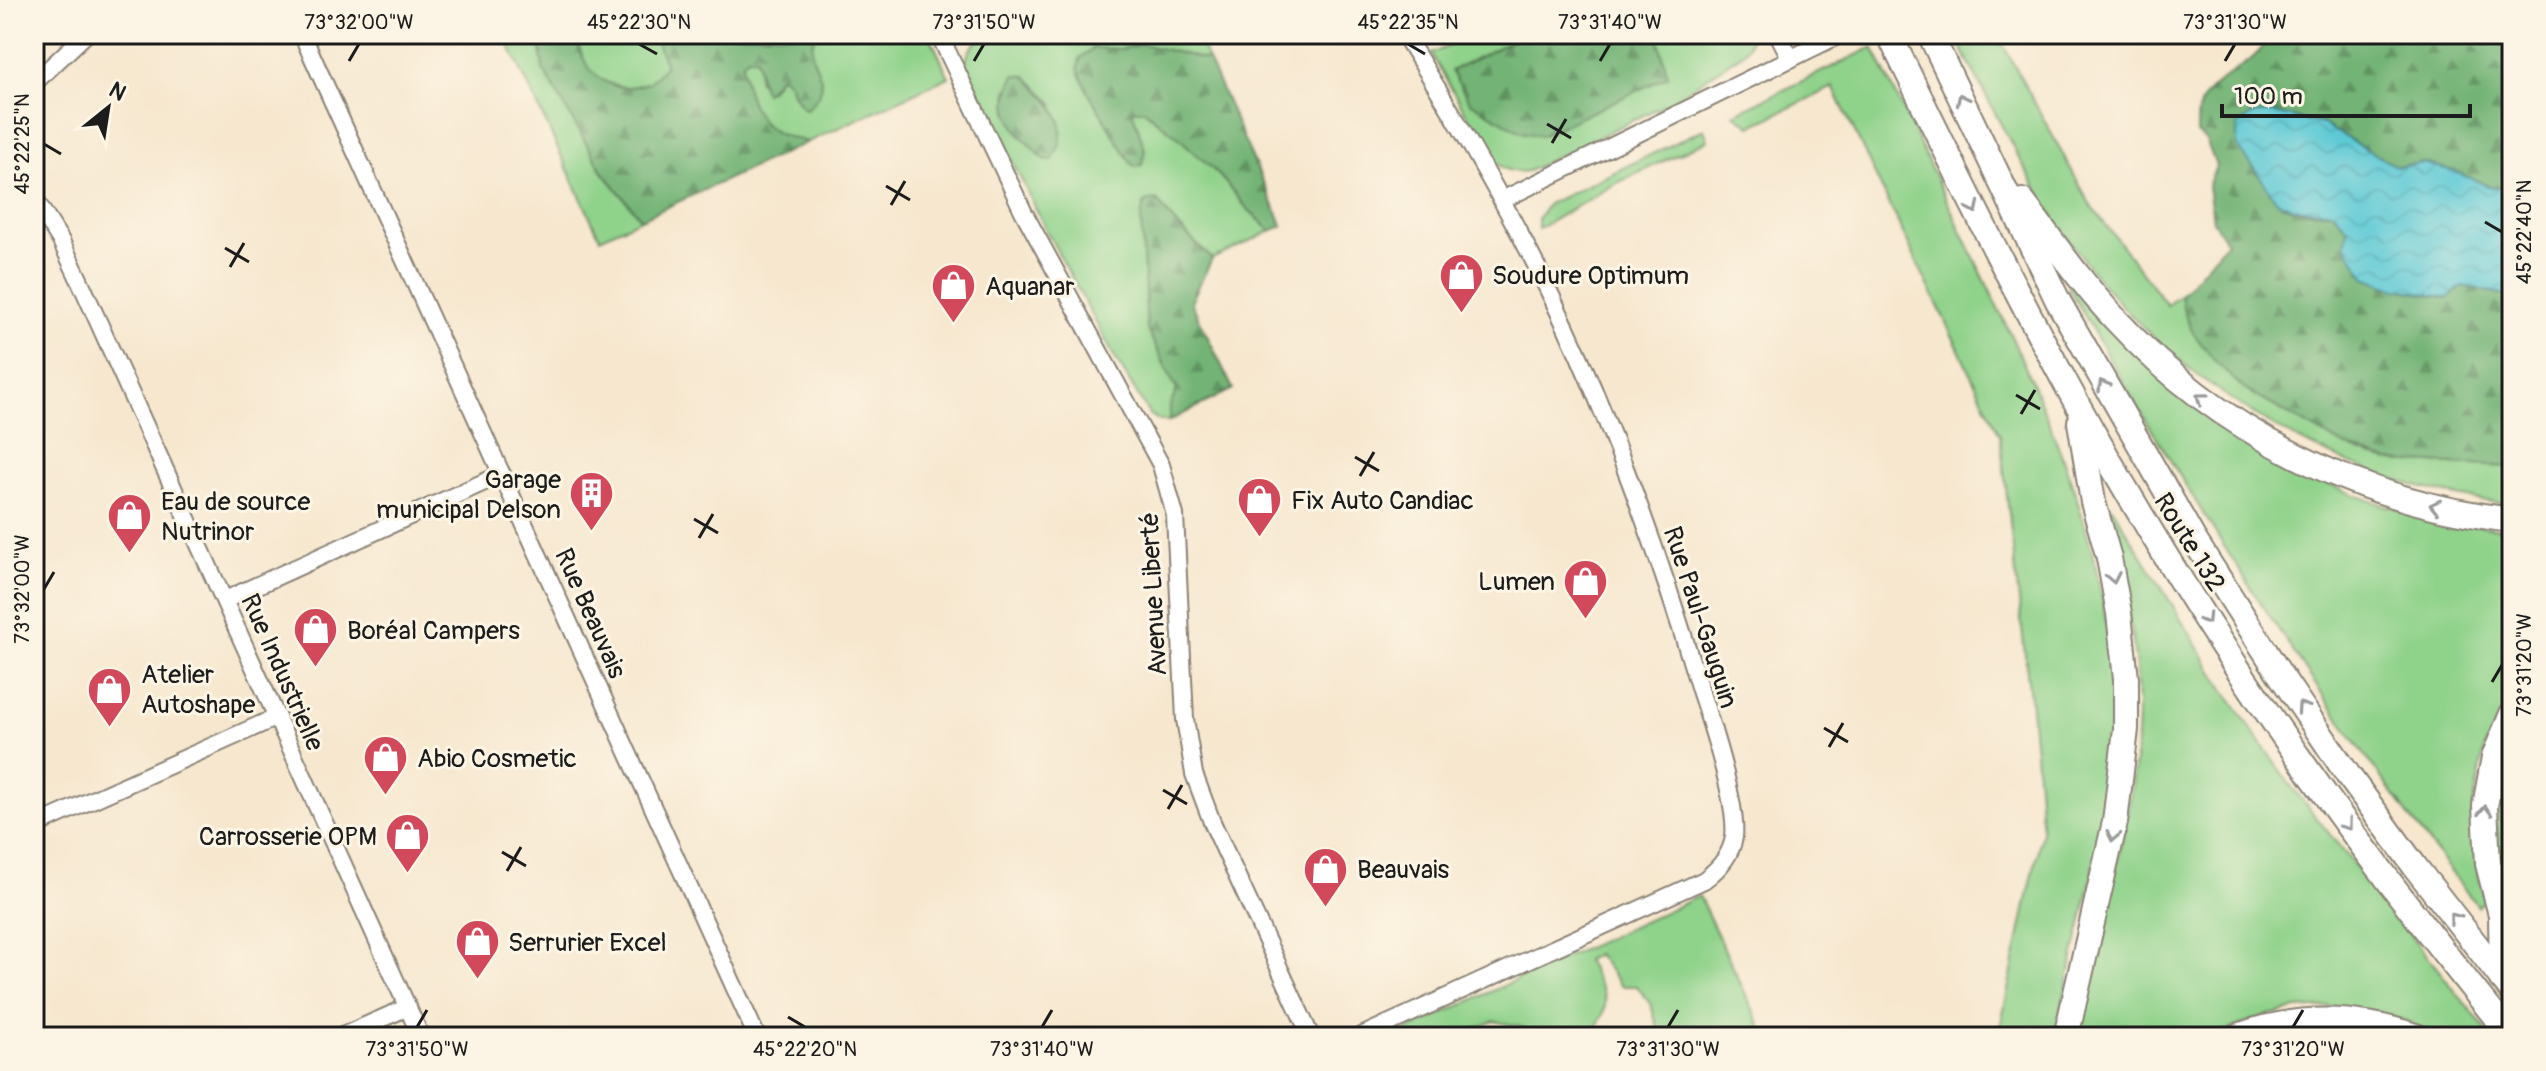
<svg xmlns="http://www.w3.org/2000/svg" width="2546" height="1071" viewBox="0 0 2546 1071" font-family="Pangolin,sans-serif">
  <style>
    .green { fill: #8fd28a; stroke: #567753; stroke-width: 2; fill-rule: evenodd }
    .forest { fill: url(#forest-firs); stroke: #486849; stroke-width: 2 }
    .water { fill: url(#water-waves); stroke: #3d7379; stroke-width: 2 }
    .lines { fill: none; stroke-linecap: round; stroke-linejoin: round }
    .minor-casing { stroke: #8a8276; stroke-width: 20 }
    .highway-casing { stroke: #8a8276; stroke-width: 28 }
    .minor { stroke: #fff; stroke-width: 16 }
    .highway { stroke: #fff; stroke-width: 24 }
    .oneway { stroke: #999 }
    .ticks { fill: none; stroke: #1c1c1c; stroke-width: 3 }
    .labels { text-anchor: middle; stroke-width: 6; stroke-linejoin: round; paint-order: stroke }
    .poi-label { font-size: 26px; fill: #1c1c1c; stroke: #fcf5e5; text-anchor: start }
    .street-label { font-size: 26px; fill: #1c1c1c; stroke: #fcf5e5 }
    .neatline { fill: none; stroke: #1c1c1c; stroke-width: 3 }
    .ticks-label { font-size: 20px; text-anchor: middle; fill: #1c1c1c }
  </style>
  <defs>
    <pattern id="forest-firs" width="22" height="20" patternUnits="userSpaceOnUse" patternTransform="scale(2)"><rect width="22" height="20" fill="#73b476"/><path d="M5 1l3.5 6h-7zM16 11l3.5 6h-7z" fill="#5e9260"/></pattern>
    <pattern id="water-waves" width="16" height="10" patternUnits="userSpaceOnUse" patternTransform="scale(2)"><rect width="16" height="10" fill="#5ecad6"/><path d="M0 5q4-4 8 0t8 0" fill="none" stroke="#51adb7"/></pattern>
  </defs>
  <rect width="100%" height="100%" fill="#fcf5e5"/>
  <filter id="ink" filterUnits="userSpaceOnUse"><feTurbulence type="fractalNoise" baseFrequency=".0125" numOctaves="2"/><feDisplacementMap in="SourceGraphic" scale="16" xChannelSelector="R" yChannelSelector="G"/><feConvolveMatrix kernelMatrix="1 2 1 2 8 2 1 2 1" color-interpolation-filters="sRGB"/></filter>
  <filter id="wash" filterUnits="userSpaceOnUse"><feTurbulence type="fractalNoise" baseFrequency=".006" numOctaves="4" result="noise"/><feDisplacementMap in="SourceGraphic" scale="32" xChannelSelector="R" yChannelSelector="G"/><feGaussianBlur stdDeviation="1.8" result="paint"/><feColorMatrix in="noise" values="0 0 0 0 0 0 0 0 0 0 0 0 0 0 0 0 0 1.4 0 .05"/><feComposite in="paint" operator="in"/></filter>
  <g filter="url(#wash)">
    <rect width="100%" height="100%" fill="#f7e7cf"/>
    <g class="green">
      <path d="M504,34H542L540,42L543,69L603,172L641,219L600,238Z"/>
      <path d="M579,34H634L636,37L657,43L666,66L650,82L627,88L603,82L585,64L577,40Z"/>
      <path d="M816,34H929L949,77L808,142C796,139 783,137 772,130C752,118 744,84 742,63L748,57L755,56L759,66L758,81L770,90L781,75L789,81L792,94L822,86C817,69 806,51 816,34Z"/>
      <path d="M988,34H1197L1208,60L1142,44L1122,49L1093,48L1078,69L1088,92L1130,161L1145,150L1132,109L1144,110L1179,138L1219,175L1246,207L1271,231L1212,259L1173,221L1157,200L1145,202L1141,217L1147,329L1177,390L1170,406L1169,421H1160L1149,414L1114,356L1047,232L965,65C967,50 975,41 988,34ZM1026,76L1054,104L1020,136L1008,113L1007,90Z"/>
      <path d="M1475,34H1525L1452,71L1668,76L1657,34H1752L1748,46L1743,53L1671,102L1528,171C1513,173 1503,171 1493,159L1431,54Z"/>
      <path d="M1954,34H1997L2090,204L2167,305L2181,294L2184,312L2244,389L2345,446L2388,461L2512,467V505C2329,483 2161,380 2060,226C2020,165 1988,99 1954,34Z"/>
      <path d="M1873,47C1909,122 1945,196 1980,270C2038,392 2094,510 2109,645C2113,672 2116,701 2114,729C2107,833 2077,936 2055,1037H1998L2042,831L2031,707L2000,435L1833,87L1751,126L1734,114Z"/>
      <path d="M1704,129L1708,140L1617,183L1538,229V218L1548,204Z"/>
      <path d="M2074,283C2107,318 2139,357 2174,390C2197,412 2226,430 2254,446C2340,497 2413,519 2512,530V693L2485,746L2473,806L2476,856L2484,901L2477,906C2325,710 2190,502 2068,287Z"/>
      <path d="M2112,507L2227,694L2288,782L2492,1037H2446L2376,1011L2331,1007L2296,1009L2264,1016L2210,1037H2077C2089,988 2100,938 2111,889C2125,830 2138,769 2138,709C2138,641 2121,576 2105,511Z"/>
      <path d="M2512,747V908C2494,855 2492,800 2512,747Z"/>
      <path d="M1699,896L1766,1037H1661L1651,1005L1637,986H1621L1597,954L1586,960C1604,995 1617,1004 1588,1037H1542L1521,1027L1494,1021L1453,1037H1392Z"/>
      <path d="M2309,1032L2340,1033L2365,1037H2275Z"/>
    </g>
    <g class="forest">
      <path d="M542,34H579C576,42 578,44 581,52C591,81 618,94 647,83C654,80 660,71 666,66L657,43L636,37L634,34H816C798,66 844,76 806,110C792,100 794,84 781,75C774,80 773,89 765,92C757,80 761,70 756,57H748L742,63C744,84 752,116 770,129C780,137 797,139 808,142L641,219L603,172L543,69L540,42Z"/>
      <path d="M1525,34H1657L1668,76L1541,136L1521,132L1470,102L1451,71Z"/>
      <path d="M2269,34H2512V188H2493L2454,171L2423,163L2397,167L2323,124L2273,113L2251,115C2256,139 2259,185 2278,201C2291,213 2317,211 2334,212L2397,289L2448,298L2462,286L2512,296V467L2388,461L2345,446L2244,389L2214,360L2193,333L2184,312L2181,294L2227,242L2213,221L2208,186L2216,166L2206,140L2197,133C2197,123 2197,110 2202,101C2218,72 2259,67 2269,34Z"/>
      <path d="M1142,44L1208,60L1283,226L1271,231L1246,207L1219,175L1179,138L1144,110H1132L1145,150L1142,165L1135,167L1130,162L1088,92L1078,69L1080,58L1093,48L1122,49Z"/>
      <path d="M1015,75L1026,76C1050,101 1076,123 1052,160L1044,159C1017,134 995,112 1015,75Z"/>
      <path d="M1156,200L1173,221L1212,259L1191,302L1233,389L1169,421L1170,406L1177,390L1147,329L1141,216L1146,202Z"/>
    </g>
    <path class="water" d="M2273,113L2323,124L2397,167L2423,163L2454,171L2493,188H2512V296L2462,286L2449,298L2397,289L2365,277L2345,245L2348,229L2334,212L2294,208L2277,201L2237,145V126L2251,115Z"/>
  </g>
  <g filter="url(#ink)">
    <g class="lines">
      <defs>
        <g id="minor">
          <path d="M302,34L757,1037"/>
          <path d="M939,34L1024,213L1161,465L1175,515L1185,719L1194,774L1212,822L1311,1037"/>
          <path d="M1778,34L1791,59"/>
          <path d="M34,83L86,34"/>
          <path d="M34,198L61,241L79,279L421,1037"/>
          <path d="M1502,200L1841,34"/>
          <path d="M225,600L502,474"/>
          <path d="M34,826L277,717"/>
          <path d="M340,1037L408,1007"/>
          <path d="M1359,1037L1704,880C1719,869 1731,856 1734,837C1738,805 1711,723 1700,690C1657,546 1606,405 1539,271C1498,190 1452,111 1404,34"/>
        </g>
        <g id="highway">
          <path d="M1889,34C1967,195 2046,356 2138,510C2248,696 2375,870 2512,1037"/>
          <path d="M1930,34L2058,301L2193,538L2279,673L2348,775L2416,868L2512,991"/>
          <path d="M2022,201C2053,242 2082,284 2117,321C2219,432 2361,503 2512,520"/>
          <path d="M2502,979L2501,915L2488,864L2485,806L2494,757L2512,714"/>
          <path d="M2066,1037L2115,822L2126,729V679L2119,613L2109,558L2093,502L2080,422"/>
          <path d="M2235,1037C2296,1014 2357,1016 2418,1037"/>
        </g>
      </defs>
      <use href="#minor" class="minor-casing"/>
      <use href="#highway" class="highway-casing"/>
      <use href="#minor" class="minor"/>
      <use href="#highway" class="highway"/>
    </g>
    <defs><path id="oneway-chevron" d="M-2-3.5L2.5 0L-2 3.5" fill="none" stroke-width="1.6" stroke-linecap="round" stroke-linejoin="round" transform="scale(2)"/></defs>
    <g class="oneway">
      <use href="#oneway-chevron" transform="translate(1962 99) rotate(-116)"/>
      <use href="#oneway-chevron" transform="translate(1974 208) rotate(64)"/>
      <use href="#oneway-chevron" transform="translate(2103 385) rotate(-120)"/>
      <use href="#oneway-chevron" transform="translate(2201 398) rotate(-143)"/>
      <use href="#oneway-chevron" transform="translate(2435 506) rotate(-167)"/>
      <use href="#oneway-chevron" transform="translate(2113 578) rotate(79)"/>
      <use href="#oneway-chevron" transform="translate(2206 619) rotate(58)"/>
      <use href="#oneway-chevron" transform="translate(2302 707) rotate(-124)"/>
      <use href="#oneway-chevron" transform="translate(2485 811) rotate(-87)"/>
      <use href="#oneway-chevron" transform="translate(2347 825) rotate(53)"/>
      <use href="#oneway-chevron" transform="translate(2113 836) rotate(102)"/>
      <use href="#oneway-chevron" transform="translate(2454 918) rotate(-128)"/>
    </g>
  </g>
  <path class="ticks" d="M639,44L657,54M1408,44L1425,54M349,61L359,44M974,61L984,44M1600,61L1610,44M2225,61L2235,44M1547,124L1571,138M1552,143L1566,119M44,144L61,154M886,186L910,200M891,205L905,181M2485,222L2502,232M225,248L249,262M230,267L244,243M2016,395L2040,409M2021,414L2035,390M1355,457L1379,471M1360,476L1374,452M694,519L718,533M699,538L713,514M44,589L54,572M2492,682L2502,665M1824,728L1848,742M1829,747L1843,723M1163,790L1187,804M1168,809L1182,785M502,852L526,866M507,871L521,847M788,1017L805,1027M417,1027L427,1010M1042,1027L1052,1010M1668,1027L1678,1010M2293,1027L2303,1010"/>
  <defs>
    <symbol id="shop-pin" viewBox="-11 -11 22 30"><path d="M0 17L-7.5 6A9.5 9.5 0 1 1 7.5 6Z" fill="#d1495b" stroke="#fcf5e5"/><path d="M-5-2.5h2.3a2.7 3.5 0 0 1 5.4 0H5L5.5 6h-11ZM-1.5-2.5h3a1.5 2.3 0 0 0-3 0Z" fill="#fff"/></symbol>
    <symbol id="building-pin" viewBox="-11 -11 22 30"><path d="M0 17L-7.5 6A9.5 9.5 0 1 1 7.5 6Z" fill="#d1495b" stroke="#fcf5e5"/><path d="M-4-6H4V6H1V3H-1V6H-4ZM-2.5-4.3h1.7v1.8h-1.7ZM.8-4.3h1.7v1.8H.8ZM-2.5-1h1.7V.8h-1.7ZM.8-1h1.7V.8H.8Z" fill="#fff"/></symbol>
  </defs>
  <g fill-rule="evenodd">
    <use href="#shop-pin" x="1436" y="250" width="51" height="69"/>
    <use href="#shop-pin" x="928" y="260" width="51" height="69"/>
    <use href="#building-pin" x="566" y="468" width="51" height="69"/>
    <use href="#shop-pin" x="1234" y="474" width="51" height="69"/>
    <use href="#shop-pin" x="104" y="490" width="51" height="69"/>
    <use href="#shop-pin" x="1560" y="556" width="51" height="69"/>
    <use href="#shop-pin" x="290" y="604" width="51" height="69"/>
    <use href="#shop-pin" x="84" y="664" width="51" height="69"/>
    <use href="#shop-pin" x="360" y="732" width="51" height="69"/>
    <use href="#shop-pin" x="382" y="810" width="51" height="69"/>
    <use href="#shop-pin" x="1300" y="844" width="51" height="69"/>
    <use href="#shop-pin" x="452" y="916" width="51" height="69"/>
  </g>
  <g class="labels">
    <g class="poi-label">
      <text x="1492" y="284">Soudure Optimum</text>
      <text x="985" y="295">Aquanar</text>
      <text x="561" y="488" text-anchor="end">Garage<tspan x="561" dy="30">municipal Delson</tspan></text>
      <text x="1291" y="509">Fix Auto Candiac</text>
      <text x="161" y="510">Eau de source<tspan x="161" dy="30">Nutrinor</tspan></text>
      <text x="1555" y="590" text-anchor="end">Lumen</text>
      <text x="347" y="639">Boréal Campers</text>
      <text x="141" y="683">Atelier<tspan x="141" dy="30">Autoshape</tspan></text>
      <text x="417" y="767">Abio Cosmetic</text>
      <text x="377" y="845" text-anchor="end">Carrosserie OPM</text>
      <text x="1357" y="878">Beauvais</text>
      <text x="508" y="951">Serrurier Excel</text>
    </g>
    <g class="street-label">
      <text transform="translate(2190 542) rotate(58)" y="9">Route 132</text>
      <text transform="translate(1153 594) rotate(-93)" y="9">Avenue Liberté</text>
      <text transform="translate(591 613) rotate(66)" y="9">Rue Beauvais</text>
      <text transform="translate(1701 617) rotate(72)" y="9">Rue Paul-Gauguin</text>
      <text transform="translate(283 672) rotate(66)" y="9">Rue Industrielle</text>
    </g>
  </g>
  <rect width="2546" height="1071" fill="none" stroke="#fcf5e5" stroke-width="88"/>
  <g transform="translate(108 108) rotate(30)" stroke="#fcf5e5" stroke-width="6" paint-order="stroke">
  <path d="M0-6L14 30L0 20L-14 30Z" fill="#1c1c1c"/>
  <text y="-12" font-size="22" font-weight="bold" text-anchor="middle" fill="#1c1c1c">N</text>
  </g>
  <path d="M2222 104v12h248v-12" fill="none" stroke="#1c1c1c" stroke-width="4"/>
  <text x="2234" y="104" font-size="24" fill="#1c1c1c" stroke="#fcf5e5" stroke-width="6" paint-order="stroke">100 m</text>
  <rect x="44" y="44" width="2458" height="983" class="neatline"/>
  <g class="ticks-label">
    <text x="359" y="29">73°32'00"W</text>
    <text x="639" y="29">45°22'30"N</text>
    <text x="984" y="29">73°31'50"W</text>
    <text x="1408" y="29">45°22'35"N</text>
    <text x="1610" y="29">73°31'40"W</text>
    <text x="2235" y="29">73°31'30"W</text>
    <text transform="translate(22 144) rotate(-90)" y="7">45°22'25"N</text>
    <text transform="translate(2524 232) rotate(-90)" y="7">45°22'40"N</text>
    <text transform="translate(22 589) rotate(-90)" y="7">73°32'00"W</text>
    <text transform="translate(2524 665) rotate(-90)" y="7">73°31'20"W</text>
    <text x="417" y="1056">73°31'50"W</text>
    <text x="805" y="1056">45°22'20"N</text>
    <text x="1042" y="1056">73°31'40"W</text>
    <text x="1668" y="1056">73°31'30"W</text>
    <text x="2293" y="1056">73°31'20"W</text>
  </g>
</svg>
